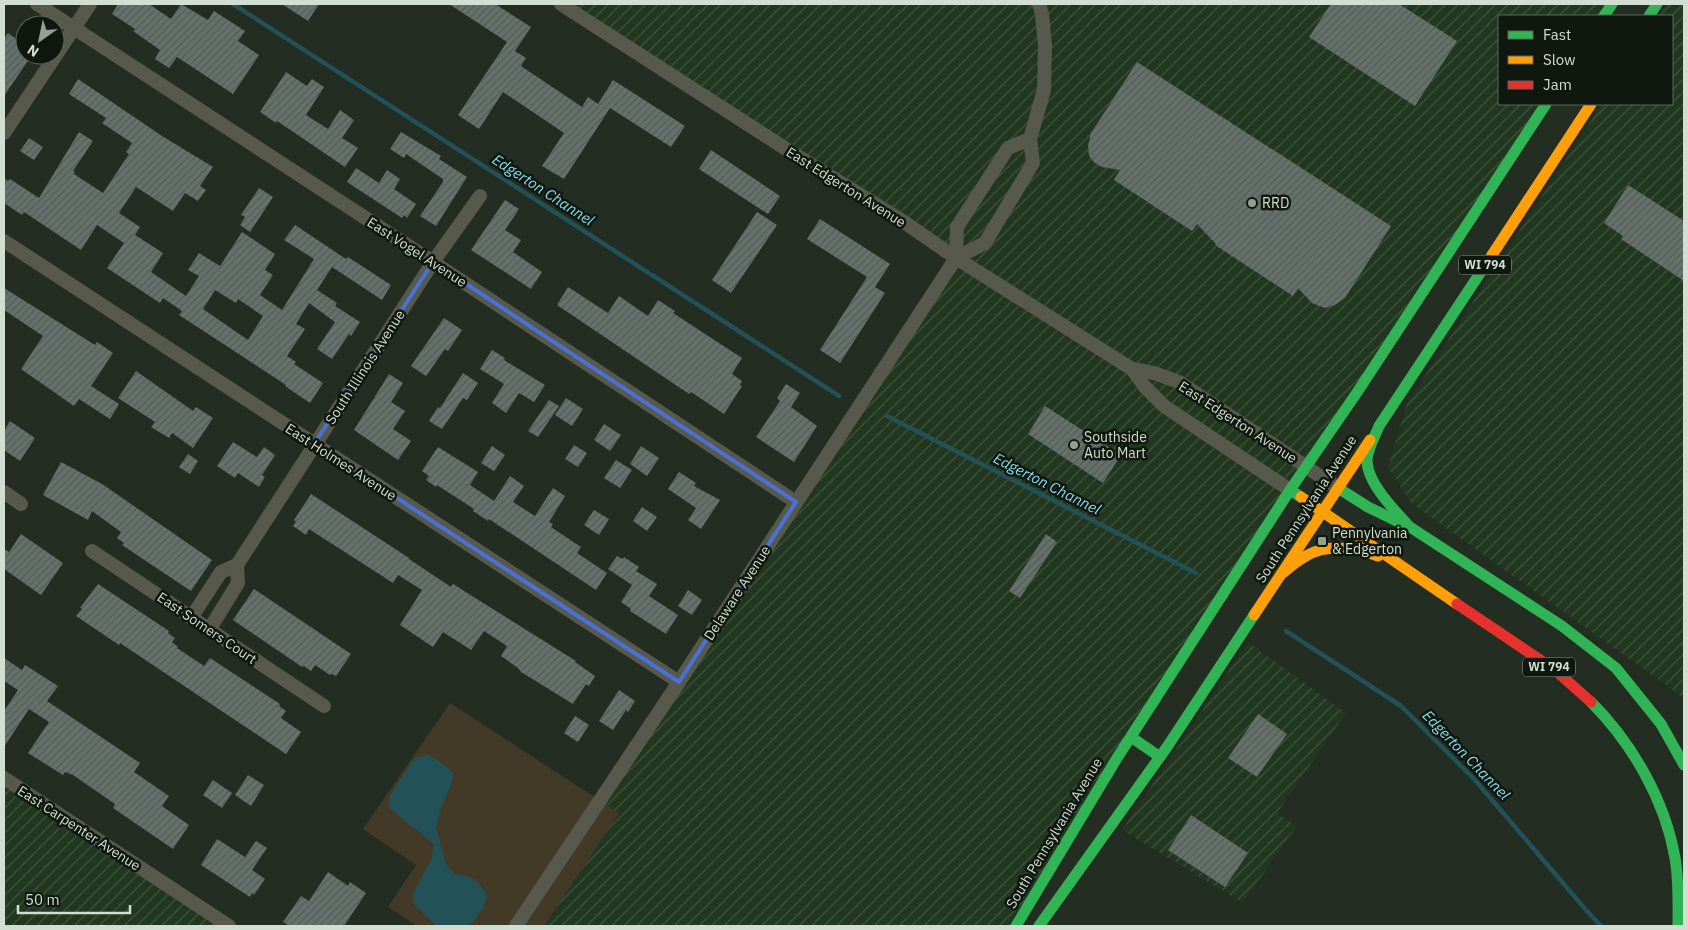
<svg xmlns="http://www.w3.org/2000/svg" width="1688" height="930" viewBox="0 0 1688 930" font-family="'IBM Plex Sans',sans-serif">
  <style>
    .industrial { fill: url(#industrial-furrows) }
    .green { fill: #433927 }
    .water { fill: #235158 }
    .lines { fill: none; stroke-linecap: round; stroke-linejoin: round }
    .stream { stroke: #235158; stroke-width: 4.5 }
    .building { fill: url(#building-hatch); fill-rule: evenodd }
    .street { stroke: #58594d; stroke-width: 14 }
    .fast { stroke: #30b455; stroke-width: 11 }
    .slow { stroke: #ff9f0a; stroke-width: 11 }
    .jam { stroke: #e5322d; stroke-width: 11 }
    .marked { fill: none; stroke: #4a72d6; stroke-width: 4; stroke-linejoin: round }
    .poi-dot { fill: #95a094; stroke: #0f170e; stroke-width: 2 }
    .labels { text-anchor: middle; stroke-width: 5; stroke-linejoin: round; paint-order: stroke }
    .shield { fill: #0f170e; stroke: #98a296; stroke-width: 1 }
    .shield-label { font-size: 12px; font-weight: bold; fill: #d2ded1 }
    .street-label { font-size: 14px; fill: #d2ded1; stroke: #0f170e }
    .poi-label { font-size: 14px; fill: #d2ded1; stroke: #0f170e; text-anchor: start }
    .water-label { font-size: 15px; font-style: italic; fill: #87ddea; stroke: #0f170e }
  </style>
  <defs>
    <pattern id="industrial-furrows" width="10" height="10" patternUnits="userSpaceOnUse" patternTransform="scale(1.25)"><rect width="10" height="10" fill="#21371f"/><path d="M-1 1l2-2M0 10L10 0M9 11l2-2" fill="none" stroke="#40543e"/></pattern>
    <pattern id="building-hatch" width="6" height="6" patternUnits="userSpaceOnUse" patternTransform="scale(1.25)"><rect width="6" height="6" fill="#65716a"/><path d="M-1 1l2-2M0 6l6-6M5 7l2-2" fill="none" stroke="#545c57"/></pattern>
  </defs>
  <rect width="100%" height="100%" fill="#232d22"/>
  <g class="industrial">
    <path d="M562,4H1612L1604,16H1499V104H1546L1016,926H500L601,801L956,259Z"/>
    <path d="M1667,4H1684V698L1411,503L1388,467L1407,403L1602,104H1672V16H1659Z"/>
    <path d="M1248,642L1346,713L1277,813L1297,826L1243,903L1122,830Z"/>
    <path d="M4,778L229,926H4Z"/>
  </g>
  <path class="green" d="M450,703L619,813L544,926H417L388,907L416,865L363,829Z"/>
  <path class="water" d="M427,755L435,758L453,772L452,783L442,805L436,827L446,864L455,874C473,876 478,880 487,896L483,908L470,926H436L413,903V893L432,858L434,844L389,808V798L399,781L415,758Z"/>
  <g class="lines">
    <g class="stream">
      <path d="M233,4L839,396"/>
      <path d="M887,416L1196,573"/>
      <path d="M1286,631L1401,706L1474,779L1586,910L1601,926"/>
    </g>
  </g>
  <g class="building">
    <path d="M118,4H149L171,19L181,4L208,20L214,11L245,31L238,41L259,55L233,94L177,57L169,68L155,59L160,50L133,31L135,29L112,14Z"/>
    <path d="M282,4H319L308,21Z"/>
    <path d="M449,4H495L531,27L515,51L526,58L521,66L582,107L588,97L598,104L613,80L685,126L671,147L610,108L564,179L542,166L564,133L503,92L479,129L458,115L507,42Z"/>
    <path d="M1331,4H1399L1457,41L1415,106L1309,37Z"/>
    <path d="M8,33L25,45V55H32L4,96V39Z"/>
    <path d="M1137,62L1391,226L1345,298L1335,305L1325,308L1312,303L1298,288L1293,296L1215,245L1216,244L1197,224L1192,231L1114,180L1120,170L1102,167L1095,163L1089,156L1088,146L1091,133Z"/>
    <path d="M286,72L307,86L312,79L324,87L306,115L328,129L340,110L354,120L342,138L358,148L345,167L277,121L276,123L260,112Z"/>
    <path d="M78,79L162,136L213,167L200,186L206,190L198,201L185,193L173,211L136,187L119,213L140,227L135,235L163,253L151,272L186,296L199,276L188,270L199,253L220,266L242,232L275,254L265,270L273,275L260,295L282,310L314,259L284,240L295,225L346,259L348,257L391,285L382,300L332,267L317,290L337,303L335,306L360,322L351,336L349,334L332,359L317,349L335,322L309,303L296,324L305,329L287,356L296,362L294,364L323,383L310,403L285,386L286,385L179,315L182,311L163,298L160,303L107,268L124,243L97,225L81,250L24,212L22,215L4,203V178L8,181L10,179L39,198L79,132L93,141L73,171L75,172L74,174L103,193L129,154L126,152L132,143L102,123L106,118L69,94ZM215,290L236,303L238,299L263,316L248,340L203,309Z"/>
    <path d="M401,132L441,156L439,159L467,177L436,226L420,216L443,182V179L406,154L404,158L390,149Z"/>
    <path d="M29,138L43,147L34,160L20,151Z"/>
    <path d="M711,150L780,196L768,214L699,169Z"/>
    <path d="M356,168L379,183L387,170L400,179L394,189L416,204L407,218L404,215L402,218L347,182Z"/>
    <path d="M1628,185L1684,221V281L1621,239L1623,236L1604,223Z"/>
    <path d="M259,188L273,197L250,232L240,225L245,217L241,215Z"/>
    <path d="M505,200L519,209L505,230L521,240L513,252L542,272L531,289L471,250Z"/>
    <path d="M757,212L777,225L731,293L712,280Z"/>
    <path d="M820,219L890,264L875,287L885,293L840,363L820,350L867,277L807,239Z"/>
    <path d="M568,287L608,313L619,296L648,316L658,300L675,311L673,313L742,358L732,374L742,381L740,385L742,386L724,414L691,392L689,394L557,305Z"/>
    <path d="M4,288L95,345L97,342L113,353L91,386L119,404L110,419L79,399L74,406L21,369L43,336L4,310Z"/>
    <path d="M444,318L462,330L448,351L445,349L426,376L411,366Z"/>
    <path d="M492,350L505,358L504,360L545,385L534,402L519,393L506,413L492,403L504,384L480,369Z"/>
    <path d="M136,371L193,411L196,407L213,418L193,448L172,433L169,438L151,427L155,422L118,398Z"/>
    <path d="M463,373L478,383L467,400L463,398L442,429L429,421L438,407L440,408Z"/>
    <path d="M389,374L403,383L391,402L405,411L393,429L411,441L398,460L354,430Z"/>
    <path d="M786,384L800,393L791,407L817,426L794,462L756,437L780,401L777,398Z"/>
    <path d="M566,398L583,409L572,426L555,415Z"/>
    <path d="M549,400L559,406L538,437L528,431Z"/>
    <path d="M1045,406L1121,455L1103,483L1028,434Z"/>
    <path d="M10,421L35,438L20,461L4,450V431Z"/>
    <path d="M604,424L621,435L610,451L594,440Z"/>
    <path d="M233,442L257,457L264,447L275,455L262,475L265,477L259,487L238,473L235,478L217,466Z"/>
    <path d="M574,445L587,453L578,467L565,459Z"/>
    <path d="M492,446L505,455L494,471L481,463Z"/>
    <path d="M641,446L659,458L647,476L630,464Z"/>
    <path d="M438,447L478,472L470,485L494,501L510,476L524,486L513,502L535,516L553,488L565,496L549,522L553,524L551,527L581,547L577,553L607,573L596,590L489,519L488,521L473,511L474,509L437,485L436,487L426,480L429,476L422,471Z"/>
    <path d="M188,454L198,461L190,474L179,467Z"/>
    <path d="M616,460L632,470L620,488L604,478Z"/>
    <path d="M61,462L102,484L212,560L191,591L122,545L124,543L117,538L121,532L92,511L88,520L43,495Z"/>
    <path d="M679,472L696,483L694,486L720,500L701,529L688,520L696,508L668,489Z"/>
    <path d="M311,494L409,558V559L451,587L453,584L576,661L575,662L595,676L589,686L586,684L573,704L521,672L518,668L501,656L507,646L484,631L471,650L443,632L433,647L400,625L422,590L398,575L393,583L309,529L306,535L293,526L296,522L294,520Z"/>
    <path d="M642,507L657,517L647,531L633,521Z"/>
    <path d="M594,510L609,519L599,535L584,525Z"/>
    <path d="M21,534L63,563L41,595L4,569V549L9,552Z"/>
    <path d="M1046,534L1057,542L1020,598L1009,591Z"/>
    <path d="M617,556L623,559L624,557L639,567L636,571L657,584L649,596L678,615L666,634L630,611L631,609L621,602L632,585L608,569Z"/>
    <path d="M98,584L169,631L168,633L175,638L172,642L178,647L177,648L204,666L210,658L280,704L279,706L286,711L281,718L301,732L286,754L120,643L119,645L76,616L82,609L80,608Z"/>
    <path d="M254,589L351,654L336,676L332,674L330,675L315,665L311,671L304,666L302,667L233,620Z"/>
    <path d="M688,590L702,600L692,615L678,606Z"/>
    <path d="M4,658L22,670L25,665L58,686L47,701L140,763L134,772L169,796L162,806L189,825L173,849L113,808L115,804L73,775L65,772L63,775L28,753L49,722L29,709L4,747V711L18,690L4,681Z"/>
    <path d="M619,690L635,701L628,712L626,710L613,730L599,721Z"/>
    <path d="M1258,714L1287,734L1257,777L1228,758Z"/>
    <path d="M575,716L589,725L578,742L564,733Z"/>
    <path d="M248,775L264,785L251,806L235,795Z"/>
    <path d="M213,780L232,793L222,808L203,795Z"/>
    <path d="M1191,815L1248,853L1225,887L1168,850Z"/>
    <path d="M217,839L245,857L256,841L267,848L252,870L265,879L254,895L252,893L250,897L201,865Z"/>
    <path d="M328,872L348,886L350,882L366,893L344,926H290L283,922L301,896L309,901Z"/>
  </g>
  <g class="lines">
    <g class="street">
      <path d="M37,4L433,262L796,502"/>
      <path d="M561,4L794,154L901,220L956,258L1132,369L1145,387L1164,406L1290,490"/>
      <path d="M4,133L90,4"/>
      <path d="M4,241L679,682"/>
      <path d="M956,258L957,227L1008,148L1030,139"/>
      <path d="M1132,369L1154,373L1179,382L1338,488"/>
      <path d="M4,492L21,504"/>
      <path d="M92,551L324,706"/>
      <path d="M191,618L221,572L237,565L433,262L480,196"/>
      <path d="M209,630L238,583L237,565"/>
      <path d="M4,778L229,926"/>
      <path d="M516,926L679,682L956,258L985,243L1033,163L1030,139L1044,90L1045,46L1042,14L1039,4"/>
    </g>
    <g class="fast">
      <path d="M1604,16L1612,4"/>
      <path d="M1649,16L1657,4"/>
      <path d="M1492,255L1379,426C1375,436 1368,448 1367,459C1366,482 1395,511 1410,527L1562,626L1616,668L1661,724L1684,765"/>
      <path d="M1338,488L1368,507L1403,524"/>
      <path d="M1301,497L1290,490L1358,391L1546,104"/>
      <path d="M1591,702C1632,743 1665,800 1675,858C1679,881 1678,903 1678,926"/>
      <path d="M1131,737L1160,757"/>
      <path d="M1016,926L1117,758L1290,490"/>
      <path d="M1039,926L1167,747L1254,615"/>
    </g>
    <g class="slow">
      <path d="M1492,255L1591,104"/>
      <path d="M1301,497L1457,604"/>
      <path d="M1284,572C1291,566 1298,560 1306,556C1328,543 1355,548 1378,556"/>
      <path d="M1254,615L1370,440"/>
    </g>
    <path class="jam" d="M1457,604L1555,670L1591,702"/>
  </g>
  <path class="marked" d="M433,262L796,502L679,682L314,444Z"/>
  <g class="poi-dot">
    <circle cx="1252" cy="203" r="5"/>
    <circle cx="1074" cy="445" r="5"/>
    <rect x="1317" y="536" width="10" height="10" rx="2.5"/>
  </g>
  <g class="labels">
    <g class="shield">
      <rect x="1459" y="255.5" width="52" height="19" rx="4"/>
      <rect x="1523" y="657.5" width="52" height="19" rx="4"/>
    </g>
    <g class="shield-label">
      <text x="1485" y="269">WI 794</text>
      <text x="1549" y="671">WI 794</text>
    </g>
    <g class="street-label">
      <text transform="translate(846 187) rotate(32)" y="5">East Edgerton Avenue</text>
      <text transform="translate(417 252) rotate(33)" y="5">East Vogel Avenue</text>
      <text transform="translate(365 367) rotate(-57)" y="5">South Illinois Avenue</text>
      <text transform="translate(1238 422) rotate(33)" y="5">East Edgerton Avenue</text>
      <text transform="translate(341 462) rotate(33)" y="5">East Holmes Avenue</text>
      <text transform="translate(1306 509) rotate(-57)" y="5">South Pennsylvania Avenue</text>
      <text transform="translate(737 593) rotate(-57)" y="5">Delaware Avenue</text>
      <text transform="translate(207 628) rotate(34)" y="5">East Somers Court</text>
      <text transform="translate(79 828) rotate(33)" y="5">East Carpenter Avenue</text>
      <text transform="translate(1054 833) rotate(-59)" y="5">South Pennsylvania Avenue</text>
    </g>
    <g class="poi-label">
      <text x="1262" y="208">RRD</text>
      <text x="1084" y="442">Southside<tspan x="1084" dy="16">Auto Mart</tspan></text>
      <text x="1332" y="538">Pennylvania<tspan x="1332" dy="16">&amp; Edgerton</tspan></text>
    </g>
    <g class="water-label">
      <text transform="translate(543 190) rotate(33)" y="5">Edgerton Channel</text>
      <text transform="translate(1047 484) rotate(27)" y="5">Edgerton Channel</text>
      <text transform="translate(1466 755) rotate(46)" y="5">Edgerton Channel</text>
    </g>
  </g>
  <rect width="1688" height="930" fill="none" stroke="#d2ded1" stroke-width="10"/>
  <rect x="1498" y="15" width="175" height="90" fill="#0f170e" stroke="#5d675c"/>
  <rect x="1508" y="31" width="25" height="8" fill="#30b455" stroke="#5d675c"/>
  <text x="1543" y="40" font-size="15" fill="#d2ded1">Fast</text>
  <rect x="1508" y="56" width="25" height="8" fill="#ff9f0a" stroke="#5d675c"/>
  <text x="1543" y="65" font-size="15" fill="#d2ded1">Slow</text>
  <rect x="1508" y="81" width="25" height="8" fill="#e5322d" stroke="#5d675c"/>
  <text x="1543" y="90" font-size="15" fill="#d2ded1">Jam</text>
  <g transform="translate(40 40) rotate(213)"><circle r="24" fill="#0f170e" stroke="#5d675c"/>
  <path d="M0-4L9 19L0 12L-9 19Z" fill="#95a094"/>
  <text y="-8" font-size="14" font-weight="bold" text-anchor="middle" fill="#d2ded1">N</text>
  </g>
  <path d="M18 905v8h112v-8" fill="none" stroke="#d2ded1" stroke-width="2.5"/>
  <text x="25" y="905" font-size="15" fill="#d2ded1" stroke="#0f170e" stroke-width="4" paint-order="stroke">50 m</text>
</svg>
